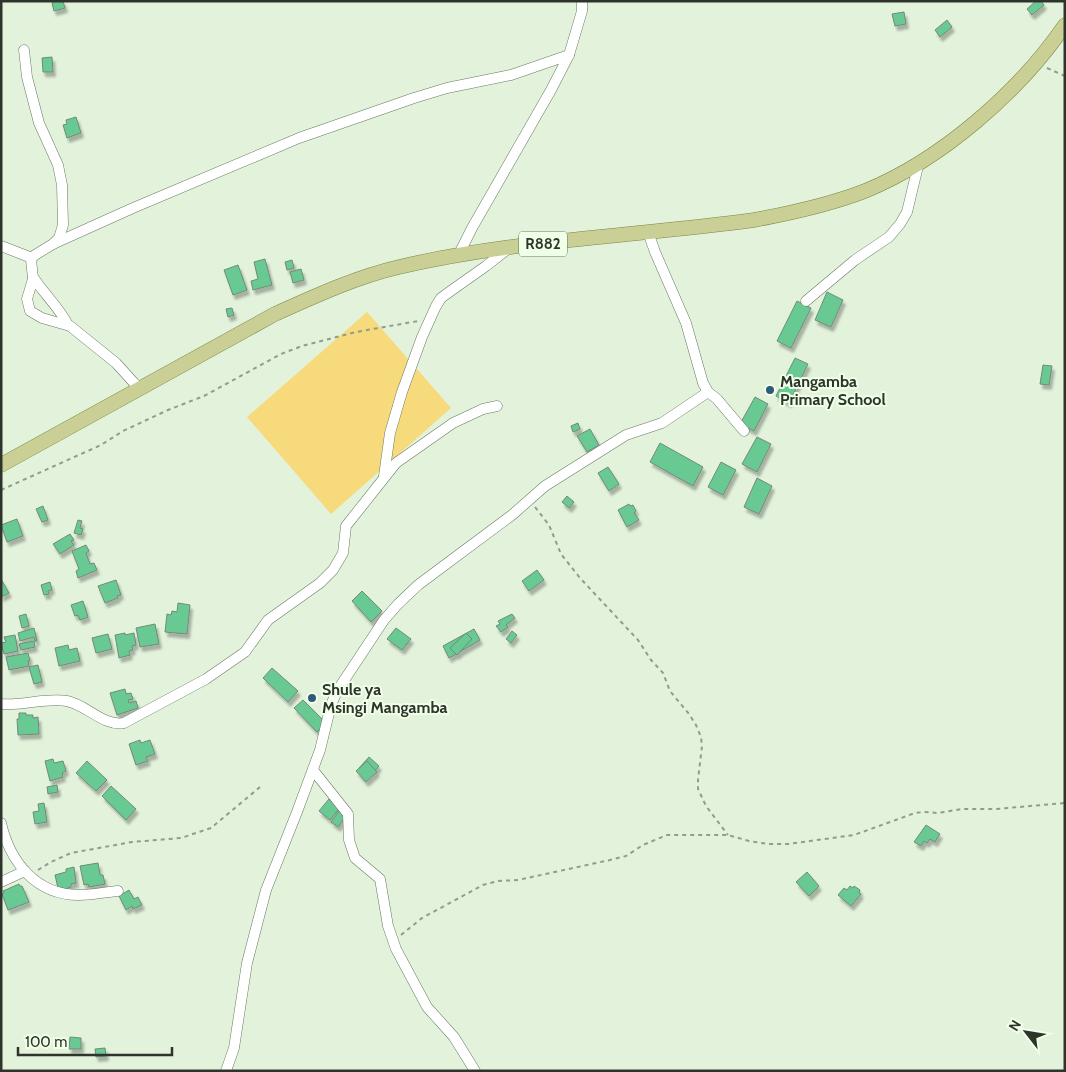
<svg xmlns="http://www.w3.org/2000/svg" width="1066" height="1072" viewBox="0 0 1066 1072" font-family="Cabin,sans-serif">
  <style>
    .green { fill: #f6da7b }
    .building { fill: #68ca92; stroke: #72897a; filter: url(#shadow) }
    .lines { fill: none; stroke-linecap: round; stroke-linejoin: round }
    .minor-casing { stroke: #6a7864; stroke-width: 11 }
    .major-casing { stroke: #7c8542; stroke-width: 15 }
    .path { stroke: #919d8c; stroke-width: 2; stroke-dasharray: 4 4; stroke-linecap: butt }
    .minor { stroke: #fff; stroke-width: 10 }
    .major { stroke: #cad095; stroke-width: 14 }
    .poi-dot { fill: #2d5b7a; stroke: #efffe8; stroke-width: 2 }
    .labels { text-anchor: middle; stroke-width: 4; stroke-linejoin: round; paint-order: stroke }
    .shield { fill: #efffe8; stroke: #687164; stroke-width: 1 }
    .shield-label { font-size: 15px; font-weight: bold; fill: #2e342b }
    .poi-label { font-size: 16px; font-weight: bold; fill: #2e342b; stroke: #efffe8; text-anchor: start }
  </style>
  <defs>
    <filter id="shadow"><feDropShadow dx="2.5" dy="4.5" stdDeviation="1" flood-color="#0004"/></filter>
  </defs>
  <rect width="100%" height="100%" fill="#e2f2db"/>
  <path class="green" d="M367,312L451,408L331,514L247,417Z"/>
  <g class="building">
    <path d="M56,1H63L65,8L54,11L52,3Z"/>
    <path d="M1036,1H1041L1044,5L1032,15L1027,9Z"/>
    <path d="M904,12L906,24L895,26L892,14Z"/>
    <path d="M947,20L952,27L940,37L935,30Z"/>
    <path d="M52,57L53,72H43L42,58Z"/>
    <path d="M76,117L81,133L67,138L63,125L67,124L66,120Z"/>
    <path d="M265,259L272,285L253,290L251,281L258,279L254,262Z"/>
    <path d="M292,260L294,268L287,270L285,262Z"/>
    <path d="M238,265L247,290L233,295L224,270Z"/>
    <path d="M301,269L304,280L293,283L290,272Z"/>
    <path d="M827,292L843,300L831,327L815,320Z"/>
    <path d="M797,301L811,308L791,348L777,341Z"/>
    <path d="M232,308L234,315L228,317L226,309Z"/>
    <path d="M795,358L808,364L789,403L776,396Z"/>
    <path d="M1043,365L1052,366L1049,385L1040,384Z"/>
    <path d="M755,397L768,404L754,431L740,424Z"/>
    <path d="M578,423L580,429L573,432L571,426Z"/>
    <path d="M590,429L599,445L587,452L577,436Z"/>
    <path d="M757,437L771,444L757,472L742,464Z"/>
    <path d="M660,443L703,467L693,486L650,462Z"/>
    <path d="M721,462L736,470L723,495L708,487Z"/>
    <path d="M608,467L619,484L609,491L598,473Z"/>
    <path d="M757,478L772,486L759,514L744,507Z"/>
    <path d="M567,496L574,502L569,508L562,502Z"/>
    <path d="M629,504L630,506L633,505L636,511L634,513L639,520L627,527L618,510Z"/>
    <path d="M43,506L48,520L42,522L36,509Z"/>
    <path d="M17,519L23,536L7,542L1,525Z"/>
    <path d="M78,520L82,521L80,528L83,529L81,535L74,533Z"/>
    <path d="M70,534L74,540L71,541L74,545L60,554L53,544Z"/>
    <path d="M86,545L89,551L86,553L90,564L94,563L97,570L78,578L76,571L79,569L72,551Z"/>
    <path d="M537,570L544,580L529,591L522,581Z"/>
    <path d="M1,579L9,593L1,597Z"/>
    <path d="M116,580L121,595L117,596L118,598L105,603L98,586Z"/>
    <path d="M50,582L52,590L48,591L49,594L44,595L41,585Z"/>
    <path d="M362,591L382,611L371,622L352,601Z"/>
    <path d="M83,601L88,617L80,620L78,615L75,616L71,605Z"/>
    <path d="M178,603L190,605L187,634L165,632L167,614L171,615L172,611L177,612Z"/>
    <path d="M26,614L29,626L22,628L19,616Z"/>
    <path d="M512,614L515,618L506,625L508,627L501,632L496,626L500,624L498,621Z"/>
    <path d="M155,624L159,644L140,647L136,628Z"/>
    <path d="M34,628L37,641H35L34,637L20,641L18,633Z"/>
    <path d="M396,628L411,639L402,650L387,639Z"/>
    <path d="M474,629L480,640L449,658L443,646Z"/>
    <path d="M512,631L517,635L511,643L506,639Z"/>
    <path d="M125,633V635L134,633L136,645L132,646L133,650L129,651L130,655L119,658L115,635Z"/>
    <path d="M466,633L472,639L457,655L450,648Z"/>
    <path d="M108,634L112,649L96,653L92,638Z"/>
    <path d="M15,635L18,651L4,654L1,643L6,642L4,637Z"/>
    <path d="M34,641L35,647L21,650L19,644Z"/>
    <path d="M68,645L69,650L77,648L80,661L59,666L55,648Z"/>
    <path d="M28,653L30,661H28L29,666L9,670L6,657Z"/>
    <path d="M38,665L42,682L34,684L29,667Z"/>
    <path d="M272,668L298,691L288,702L263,678Z"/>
    <path d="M125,689L126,694L131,693L133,699L128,700L129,703L136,701L138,708L117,715L110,693Z"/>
    <path d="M303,700L326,723L317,732L294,708Z"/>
    <path d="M19,713H26V715H33V718L38,717L39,734L18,735L17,719H19Z"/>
    <path d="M140,740L141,743L150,740L155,754L146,757L148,761L136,765L129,744Z"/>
    <path d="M369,757L379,766L370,777L359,768Z"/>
    <path d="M53,759L54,763L63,761L66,771L62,773L63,777L50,781L45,761Z"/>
    <path d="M87,761L107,780L96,791L76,773Z"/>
    <path d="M367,761L377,772L366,782L356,771Z"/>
    <path d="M57,785L58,792L48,794L47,787Z"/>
    <path d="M111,786L136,809L126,820L102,796Z"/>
    <path d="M334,796L344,804L335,814L325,806Z"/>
    <path d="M329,799L340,808L330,820L319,811Z"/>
    <path d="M44,803L47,822L35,824L33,812L39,811L38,804Z"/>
    <path d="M340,810L347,815L338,827L331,822Z"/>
    <path d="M926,825L940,834L935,842L930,839L927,843L924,841L921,846L914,842Z"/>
    <path d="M98,863L100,875H103L105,884L89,887L88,884L84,885L80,866Z"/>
    <path d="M74,867L76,883L71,884V887L62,890V887L58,888L55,875L66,872V869Z"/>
    <path d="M807,872L819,886L809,896L796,882Z"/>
    <path d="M19,884L20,886H22L29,902L8,910L2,894L4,893L3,891Z"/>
    <path d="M850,886L853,888L854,886L860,890L859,893L861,894L851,906L838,895L844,888L847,890Z"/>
    <path d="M129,890L134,899L138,897L142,905L133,909L132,906L126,910L119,896Z"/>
    <path d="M70,1037L81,1038V1049H69Z"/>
    <path d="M105,1048L106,1056L96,1057L95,1049Z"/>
  </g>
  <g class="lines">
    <defs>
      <g id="minor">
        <path d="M24,50L27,77L39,123L58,165L62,185L63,225L59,238L53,244L35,255L31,259L33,279L27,299L30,311L42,318L70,326L116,363L135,384L141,388"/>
        <path d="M648,232L655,252L686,323L703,383L708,392L717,399L744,431"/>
        <path d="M53,244L133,208L299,138L414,98L447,88L511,75L569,55"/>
        <path d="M1,246L32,258"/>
        <path d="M458,256L472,228L551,90L569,55L582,11V1"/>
        <path d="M33,277C44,294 59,307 68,325"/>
        <path d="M806,301L855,260L889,237L900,224L907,212L919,162"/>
        <path d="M384,476L390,433L402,392L422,337L436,306L441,298L452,290L486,266L509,248"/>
        <path d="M1,704C23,706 47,697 67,701C87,705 104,727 124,723L206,679L245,652L268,620L320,583L333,570L343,553L346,526L396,463L453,423L483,409L497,406"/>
        <path d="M313,770L348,814L349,840L355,858L380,879L388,926L396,949L427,1007L454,1037L475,1071"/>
        <path d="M1,823C10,862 36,895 79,895C92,895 105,892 118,891"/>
        <path d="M1,882L25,871"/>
        <path d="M226,1071L234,1048L247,963L266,890L297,812L320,750L331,705L337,691L384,620L398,604L418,585L512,515L545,486L626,435L662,423L708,392"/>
      </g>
      <path id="major" d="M1,465L275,314C315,296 356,277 399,267C514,240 637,236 754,220C792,213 829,205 865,191C941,160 1019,92 1065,25"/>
    </defs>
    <use href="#minor" class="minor-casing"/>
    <use href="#major" class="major-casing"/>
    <g class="path">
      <path d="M1047,68L1065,76"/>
      <path d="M1,490L101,445L123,431L168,410L204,396L281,354L302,346L356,332L418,321"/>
      <path d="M535,507L549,525L561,554L580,578L638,640L651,660L663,673L670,691L689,714L696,725L701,737L702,746L698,780V789L706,806L728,835"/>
      <path d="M38,870L51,862L71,853L132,842L181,838L211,828L260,787"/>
      <path d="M401,935L422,918L483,885L498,881L518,880L610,860L626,856L643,845L667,835H728L749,841L768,844H788L854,835L915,813L924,812L938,813L962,809H996L1065,803"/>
    </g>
    <use href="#minor" class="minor"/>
    <use href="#major" class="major"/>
  </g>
  <g class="poi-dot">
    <circle cx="770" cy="390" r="5"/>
    <circle cx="312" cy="698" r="5"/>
  </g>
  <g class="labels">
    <rect class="shield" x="519" y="231.5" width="48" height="25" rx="4"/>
    <g class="shield-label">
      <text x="543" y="249">R882</text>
    </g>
    <g class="poi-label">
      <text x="780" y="387">Mangamba<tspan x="780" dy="18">Primary School</tspan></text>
      <text x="322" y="695">Shule ya<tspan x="322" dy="18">Msingi Mangamba</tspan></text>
    </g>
  </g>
  <rect width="1066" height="1072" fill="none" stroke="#2e342b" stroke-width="5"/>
  <g transform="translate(1026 1032) rotate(301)" stroke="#efffe8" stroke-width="4" paint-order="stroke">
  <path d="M0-4L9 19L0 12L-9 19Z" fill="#2e342b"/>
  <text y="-8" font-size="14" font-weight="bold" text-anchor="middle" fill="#2e342b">N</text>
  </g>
  <path d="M18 1047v8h154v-8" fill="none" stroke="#2e342b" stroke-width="2.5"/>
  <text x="25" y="1047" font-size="15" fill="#2e342b" stroke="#efffe8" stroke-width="4" paint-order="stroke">100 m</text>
</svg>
